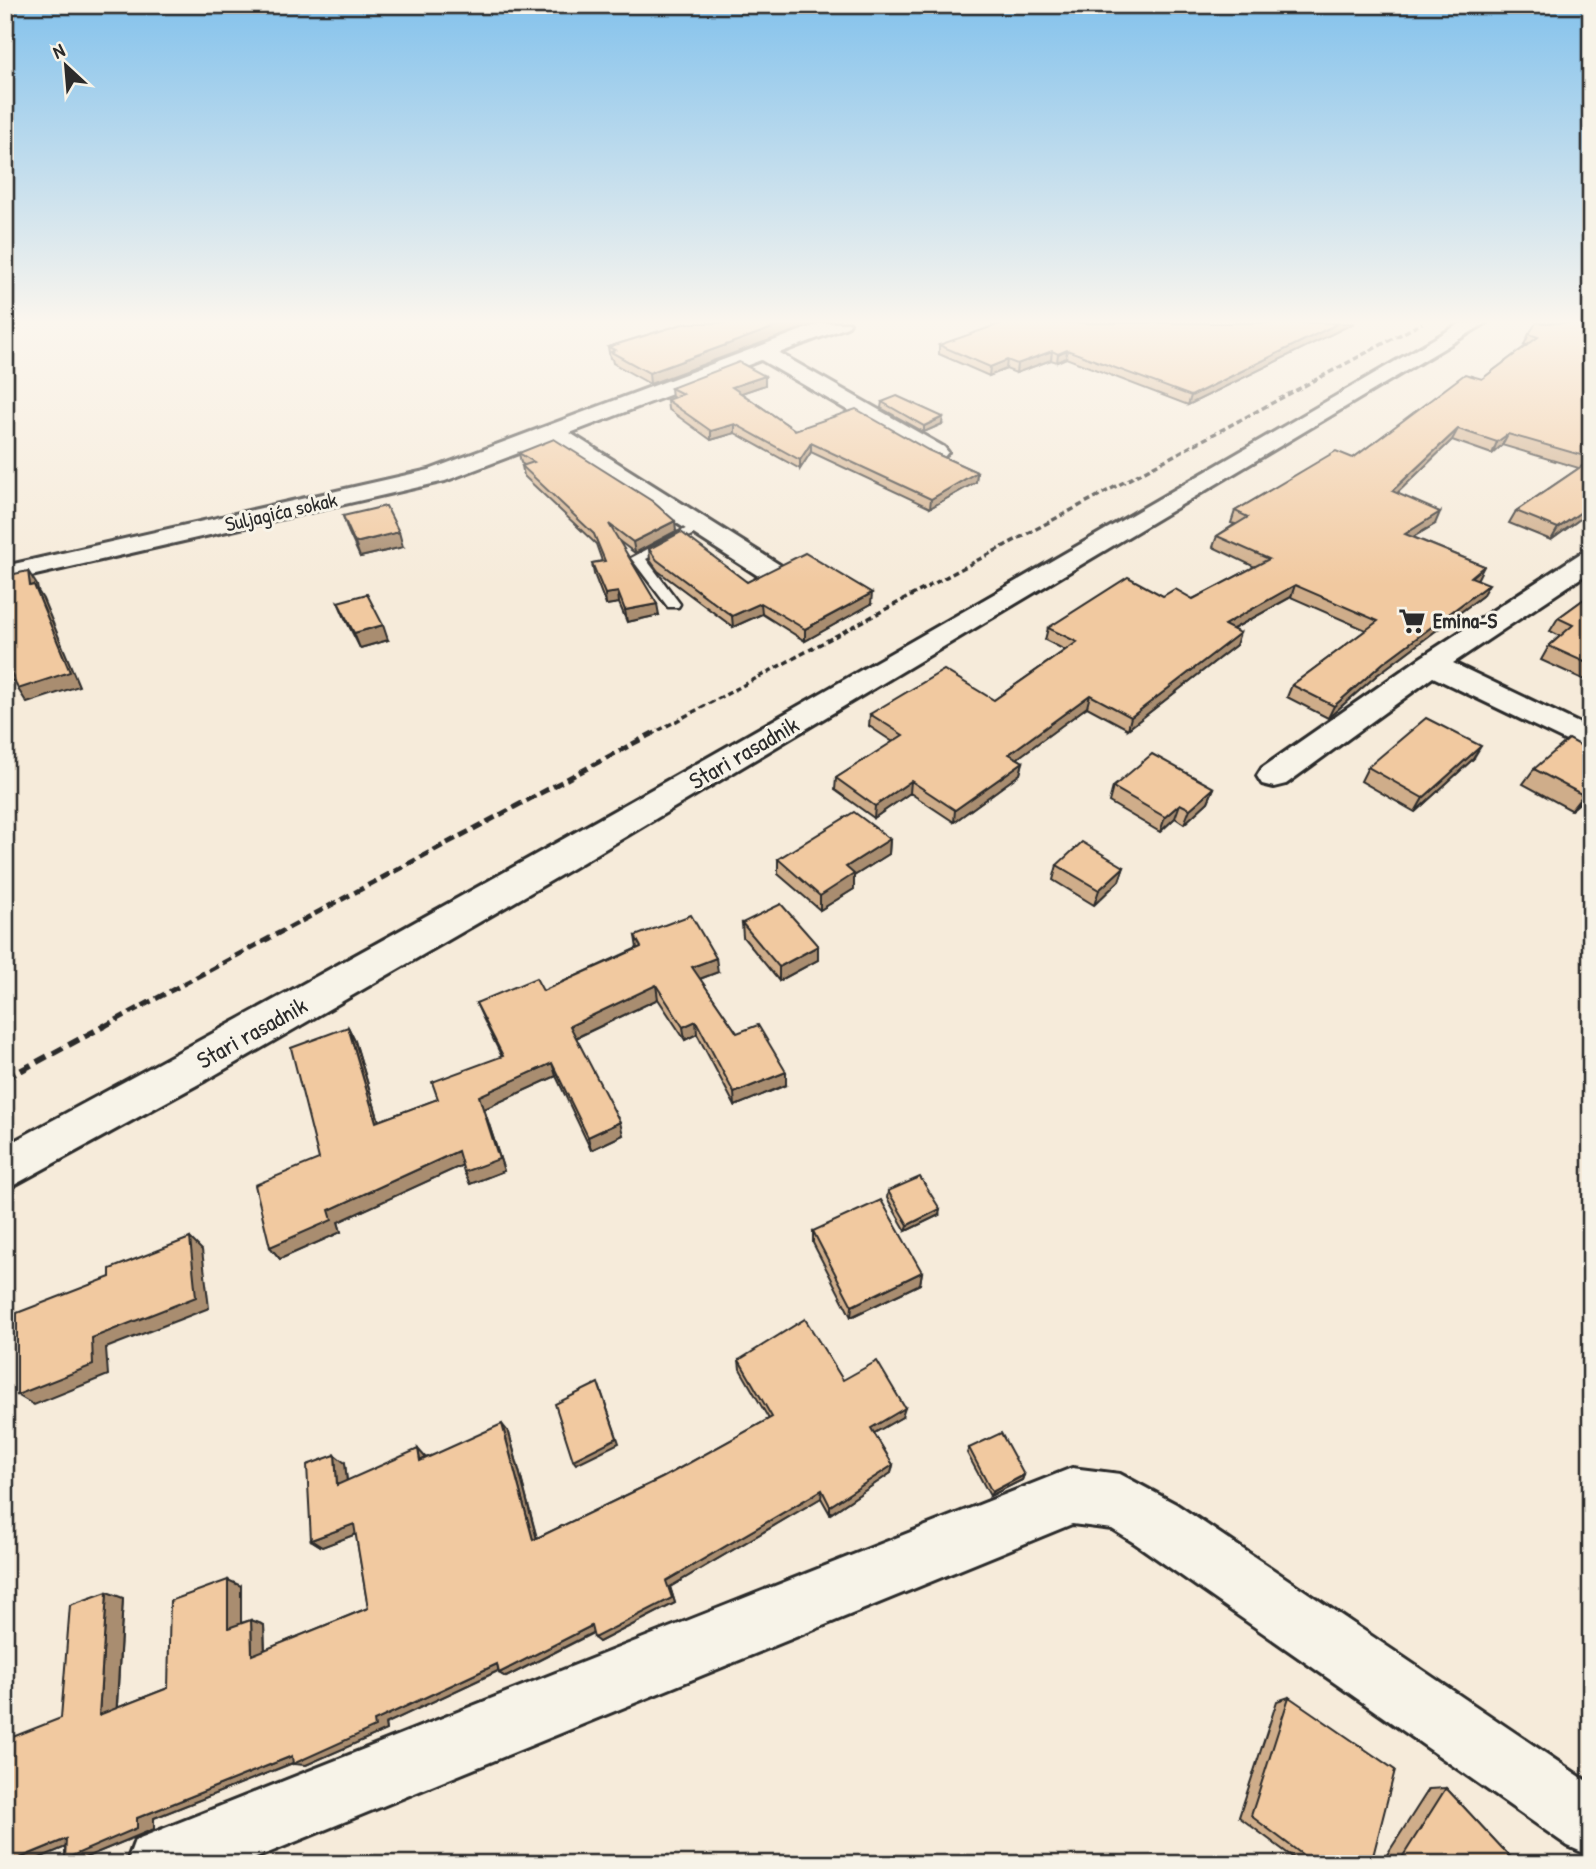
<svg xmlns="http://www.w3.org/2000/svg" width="1596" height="1869" viewBox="0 0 1596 1869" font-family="'Patrick Hand',sans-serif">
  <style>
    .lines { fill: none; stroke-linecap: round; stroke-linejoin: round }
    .lane-casing { stroke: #2b2b2b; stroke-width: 5 }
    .street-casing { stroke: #2b2b2b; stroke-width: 6 }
    .lane { fill: #f7f3e8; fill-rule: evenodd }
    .street { fill: #f7f3e8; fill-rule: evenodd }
    .rail-far2 { stroke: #2b2b2b; stroke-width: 3.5; stroke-dasharray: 6 3.5; stroke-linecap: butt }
    .rail-far1 { stroke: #2b2b2b; stroke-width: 5; stroke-dasharray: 10 5; stroke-linecap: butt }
    .rail { stroke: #2b2b2b; stroke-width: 6; stroke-dasharray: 12 6; stroke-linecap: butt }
    .wall { fill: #cfad8a; stroke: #2b2b2b; stroke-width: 2 }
    .shaded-wall { fill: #a98d70; stroke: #2b2b2b; stroke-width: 2 }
    .building { fill: #f1c9a0; stroke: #2b2b2b; stroke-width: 2 }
    .labels { text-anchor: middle; stroke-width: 6; stroke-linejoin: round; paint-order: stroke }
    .far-street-label { font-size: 21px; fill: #2b2b2b; stroke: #f7f3e8 }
    .far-poi-label { font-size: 21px; font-weight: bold; fill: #2b2b2b; stroke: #f7f3e8; text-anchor: start }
    .street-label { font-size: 24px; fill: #2b2b2b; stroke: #f7f3e8 }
  </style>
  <rect width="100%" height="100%" fill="#f6ebda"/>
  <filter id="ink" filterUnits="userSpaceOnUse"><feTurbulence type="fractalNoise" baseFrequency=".0143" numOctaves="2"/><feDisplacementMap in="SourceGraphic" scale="14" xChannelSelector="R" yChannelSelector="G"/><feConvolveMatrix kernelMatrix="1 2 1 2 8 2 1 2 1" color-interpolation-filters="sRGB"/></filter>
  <g filter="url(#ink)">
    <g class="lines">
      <defs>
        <path id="lane" d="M695,524L707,527L646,559L680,604L678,607H668L631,558Z"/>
        <g id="street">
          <path d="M821,323H850L847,327L779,353L944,447L948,452L944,457H928L761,360L570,433L780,565L784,571L780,577H760L550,441L445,481L5,582V566L429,470Z"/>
          <path d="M1461,323H1486L573,868L206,1080L5,1190V1146C497,882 980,604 1461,323Z"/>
          <path d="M1591,551V571L1453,663L1591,729V753L1433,677L1286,784L1274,787L1262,784L1257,776L1262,768L1420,658L1581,553Z"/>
          <path d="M1072,1468L1120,1474L1176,1504L1591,1784V1856L1568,1846L1136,1544L1112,1529L1072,1524L241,1864H126L135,1840Z"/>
        </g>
      </defs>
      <use href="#lane" class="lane-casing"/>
      <use href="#street" class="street-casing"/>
      <use href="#lane" class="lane"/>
      <use href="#street" class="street"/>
      <path class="rail-far2" d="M650,735L1422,323"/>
      <path class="rail-far1" d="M103,1027L653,733"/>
      <path class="rail" d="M5,1079L106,1025"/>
    </g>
    <g class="wall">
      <path d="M686,323L650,384L613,363L612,359L610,358L608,347Z"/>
      <path d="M1354,323L1188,405L1066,358L1057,362L1051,360L1016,373L1006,369L989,376L939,354V345Z"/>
      <path d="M1591,323V388L1588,390L1591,391V511L1551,540L1509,523L1516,511L1579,468L1502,445L1492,454L1452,440L1397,493L1435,524L1413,537L1484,566L1476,579L1482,596L1377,675L1328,718L1287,697L1292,685L1366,630L1291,597L1233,629L1236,645L1128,729L1087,707L1017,758L1023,762L1020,774L954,822L910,793L874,818L835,790L836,778L893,742L869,726L870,714L994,700L1065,650L1045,640L1048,628L1163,596L1193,599L1255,567L1213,547L1217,536L1235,524L1231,523L1235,511L1353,458L1482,379L1527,345H1524L1529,334Z"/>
      <path d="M765,376V385L741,393L795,430L928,450L977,472L976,482L930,508L811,452L800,469L735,433L711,440L668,409L667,400L674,398L672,397L671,388Z"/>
      <path d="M882,402L942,424L924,432L881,408Z"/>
      <path d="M519,453L676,531L635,553L619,541L659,615L627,622L619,603L606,605L594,574L592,563L602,561L596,544L524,476L522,466L524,465L521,463Z"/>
      <path d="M343,516L403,547L360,557L348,531Z"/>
      <path d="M649,549L747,582L871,604L805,641L762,614L733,627L658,571L650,560Z"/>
      <path d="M1591,594V675L1585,680L1541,660L1549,646L1560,636L1550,631L1558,618Z"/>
      <path d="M338,602L388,640L360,648L344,616Z"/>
      <path d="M1473,759L1415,812L1361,781L1368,767Z"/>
      <path d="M1534,769L1591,793L1571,810L1523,784Z"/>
      <path d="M1113,787L1214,788L1208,802L1184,824L1175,818L1160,832L1109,802Z"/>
      <path d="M890,839L889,854L854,876V889L820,910L778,874V859Z"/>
      <path d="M1057,865L1124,867L1119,881L1094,905L1053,880Z"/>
      <path d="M742,923L818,946V960L779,981L743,937Z"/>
      <path d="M635,936L718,972L700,979L737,1033L786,1085L735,1106L697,1034L685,1040L658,999L576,1038L623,1135L591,1150L556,1076L484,1109L504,1171L470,1184L462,1165L338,1222L341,1232L280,1259L270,1247L319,1159L348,1027L355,1041L379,1121L438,1099L502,1057L482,1016L476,1003L543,991L637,948Z"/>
      <path d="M888,1191L939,1215L906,1231L887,1198Z"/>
      <path d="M813,1231L922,1272L920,1284L851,1317L813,1243Z"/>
      <path d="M739,1360L843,1380L902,1417L874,1433L893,1465L891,1473L830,1514L821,1498L670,1587L675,1603L599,1642L593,1633L506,1677L499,1673L498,1671L385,1724L386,1730L306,1765L293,1763L154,1818V1829L84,1858L65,1859V1847L25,1864H5L61,1718L123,1598L117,1708L168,1688L241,1586V1623L251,1620L264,1625L265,1650L368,1608L356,1534L322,1547L311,1540L345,1463L347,1481L509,1433L537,1538L662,1478L769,1419L740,1369Z"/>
      <path d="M969,1448L1024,1475L1022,1480L990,1496L967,1453Z"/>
      <path d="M1289,1697L1371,1864H1302L1239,1817L1277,1701Z"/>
      <path d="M1446,1788L1517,1864H1381L1429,1789Z"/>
    </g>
    <g class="shaded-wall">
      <path d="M786,323H816L650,384L649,373Z"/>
      <path d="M1339,323H1354L1188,405L1191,396Z"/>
      <path d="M1067,350L1066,358L1057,362L1058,354Z"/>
      <path d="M1052,351L1051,360L1016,373L1017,364Z"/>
      <path d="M1007,360L1006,369L989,376L990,367Z"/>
      <path d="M765,376V385L733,396L732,387Z"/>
      <path d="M1591,382V388L1577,399L1583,388Z"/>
      <path d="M943,417L942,424L924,432V426Z"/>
      <path d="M735,424V433L711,440V431Z"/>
      <path d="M1458,429L1452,440L1387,503L1392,491Z"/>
      <path d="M1508,434L1502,445L1492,454L1497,442Z"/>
      <path d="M811,443V452L800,469V460Z"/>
      <path d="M977,472L976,482L930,508L931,499Z"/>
      <path d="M1591,505V511L1551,540L1558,528Z"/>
      <path d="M1440,512L1435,524L1399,545L1405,534Z"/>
      <path d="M675,521L676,531L635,553L633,542Z"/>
      <path d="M399,532L403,547L360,557L355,543Z"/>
      <path d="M1484,566L1478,578L1465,588L1471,577Z"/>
      <path d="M28,571L37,585L38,591L43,599L79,686L27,703L18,689L30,586Z"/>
      <path d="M1489,584L1482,596L1377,675L1328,718L1334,706L1383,663Z"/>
      <path d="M1295,585L1291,597L1220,636L1224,625Z"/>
      <path d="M618,592L619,603L606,605L605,594Z"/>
      <path d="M872,593L871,604L805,641V629Z"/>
      <path d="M761,603L762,614L733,627L732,616Z"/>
      <path d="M657,604L659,615L627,622L625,610Z"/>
      <path d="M383,625L388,640L360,648L354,633Z"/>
      <path d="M1240,633L1236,645L1128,729L1131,717Z"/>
      <path d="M8,664L18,679L5,683V665Z"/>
      <path d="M1090,695L1087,707L1007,766L1009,754Z"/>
      <path d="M1481,746L1473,759L1415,812L1423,798Z"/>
      <path d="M1023,762L1020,774L954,822L955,810Z"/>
      <path d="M911,781L910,793L874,818L875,806Z"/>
      <path d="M1214,788L1208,802L1184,824L1190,809Z"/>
      <path d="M1591,788V793L1571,810L1583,795Z"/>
      <path d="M1180,804L1175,818L1160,832L1165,817Z"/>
      <path d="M890,839L889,854L854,876V889L820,910V896L846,867Z"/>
      <path d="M1124,867L1119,881L1094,905L1099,890Z"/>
      <path d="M818,946V960L779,981V967Z"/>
      <path d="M716,958L718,972L694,981L692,967Z"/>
      <path d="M656,985L658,999L573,1039L570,1026Z"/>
      <path d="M696,1021L697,1034L685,1040L683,1027Z"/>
      <path d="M348,1027L355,1041L383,1135L376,1122Z"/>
      <path d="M552,1063L556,1076L484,1109L504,1171L470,1184L464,1172L479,1096Z"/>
      <path d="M786,1072V1085L735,1106L734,1093Z"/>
      <path d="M620,1122L623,1135L591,1150L588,1137Z"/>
      <path d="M458,1151L465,1164L338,1222L341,1232L280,1259L270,1247L329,1210Z"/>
      <path d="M940,1209L939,1215L906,1231L908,1225Z"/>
      <path d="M190,1238L202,1250L209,1308L106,1348L108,1375L34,1405L17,1395L92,1338Z"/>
      <path d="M922,1272L920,1284L851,1317L852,1306Z"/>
      <path d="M600,1388L619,1443L576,1464L573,1460Z"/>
      <path d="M905,1408L902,1417L869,1436L871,1428Z"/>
      <path d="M502,1424L509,1433L539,1547L533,1540Z"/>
      <path d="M418,1449L426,1458L420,1461Z"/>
      <path d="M335,1455L345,1463L348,1493L337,1485Z"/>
      <path d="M893,1465L891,1473L830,1514V1506Z"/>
      <path d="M1024,1475L1022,1480L990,1496L992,1492Z"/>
      <path d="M822,1490L821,1498L670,1587L675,1603L599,1642L594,1638L666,1581Z"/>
      <path d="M354,1524L364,1531L322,1547L311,1540Z"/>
      <path d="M228,1580L241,1586V1633L228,1628Z"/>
      <path d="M107,1592L123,1598L116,1718L99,1715Z"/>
      <path d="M251,1620L264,1625L265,1659L252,1655Z"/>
      <path d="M591,1626L596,1631L506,1677L499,1673Z"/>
      <path d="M497,1664L504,1668L385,1724L386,1730L306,1765L293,1764L374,1721Z"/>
      <path d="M292,1756L305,1758L154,1818V1829L84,1858L65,1859L137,1818Z"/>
      <path d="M66,1839H85L25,1864H6Z"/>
    </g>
    <g class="building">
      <path d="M686,323H786L649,373L611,352L615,350L608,347Z"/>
      <path d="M1002,323H1339L1191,396L1067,350L1058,354L1052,351L1017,364L1007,360L990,367L939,345Z"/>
      <path d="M1536,323H1591V382L1583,388L1591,391V458L1508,434L1497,442L1458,429L1392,491L1440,512L1405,534L1484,566L1471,577L1489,584L1383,663L1334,706L1292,685L1378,621L1295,585L1224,625L1240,633L1131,717L1090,695L1009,754L1023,762L955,810L911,781L875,806L836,778L903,735L870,714L944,670L994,700L1077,642L1048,628L1128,577L1163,596L1175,589L1193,599L1269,559L1217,536L1248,517L1235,511L1336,451L1353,458L1465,374L1482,379L1538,337L1529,334Z"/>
      <path d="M739,362L765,376L732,387L795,430L856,409L928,450L977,472L931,499L811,443L800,460L735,424L711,431L667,400L683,394L671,388Z"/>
      <path d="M897,396L943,417L924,426L882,402Z"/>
      <path d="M554,439L652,501L675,521L633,542L609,524L657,604L625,610L618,592L605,594L592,563L605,561L594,534L522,466L534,462L519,453Z"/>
      <path d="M1591,460V505L1558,528L1516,511Z"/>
      <path d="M386,506L399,532L355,543L343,516Z"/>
      <path d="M681,532L747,582L805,553L872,593L805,629L761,603L732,616L657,560L649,549Z"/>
      <path d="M28,571L30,586L34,585L70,672L18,689L8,664L5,665V576Z"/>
      <path d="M367,594L383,625L354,633L338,602Z"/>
      <path d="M1591,594V665L1549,646L1573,625L1558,618Z"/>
      <path d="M1426,718L1481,746L1423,798L1368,767Z"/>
      <path d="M1569,739L1591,751V788L1583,795L1534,769Z"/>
      <path d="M1152,754L1214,788L1190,809L1180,804L1165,817L1113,787Z"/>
      <path d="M854,812L890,839L846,867L854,874L820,896L778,859Z"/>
      <path d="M1082,842L1124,867L1099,890L1057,865Z"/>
      <path d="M781,904L818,946L779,967L742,923Z"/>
      <path d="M691,915L716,958L692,967L737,1033L758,1025L786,1072L734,1093L696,1021L683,1027L656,985L570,1026L620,1122L588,1137L552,1063L479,1096L499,1159L464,1172L458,1151L329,1210L332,1220L270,1247L255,1185L319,1159L291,1048L348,1027L376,1122L438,1099L432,1082L503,1056L476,1003L536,978L543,991L641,947L635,936Z"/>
      <path d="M920,1177L940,1209L908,1225L888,1191Z"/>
      <path d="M881,1200L922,1272L852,1306L813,1231Z"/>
      <path d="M190,1238L196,1297L92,1338L93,1365L17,1395V1313L110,1277V1269Z"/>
      <path d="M805,1319L843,1380L877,1361L905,1408L871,1428L893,1465L830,1506L822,1490L666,1581L672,1598L594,1638L591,1626L499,1673L497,1664L374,1721L375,1727L293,1764L292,1756L137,1818V1828L65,1859L66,1839L5,1864V1740L61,1718L70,1605L107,1592L99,1715L168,1688L170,1601L228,1580V1628L251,1620L252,1655L368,1608L354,1524L311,1540L307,1465L335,1455L337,1485L418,1449L420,1461L502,1424L533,1540L662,1478L772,1417L739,1360Z"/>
      <path d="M598,1383L617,1438L573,1460L555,1404Z"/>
      <path d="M1001,1433L1024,1475L992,1492L969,1448Z"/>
      <path d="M1289,1697L1395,1770L1371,1864H1315L1251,1816Z"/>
      <path d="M1446,1788L1517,1864H1398Z"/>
    </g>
  </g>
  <linearGradient id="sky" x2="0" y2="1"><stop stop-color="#84c2ec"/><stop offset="0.55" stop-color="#fbf6ee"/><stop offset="1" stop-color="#fbf6ee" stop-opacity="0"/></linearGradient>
  <rect width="1596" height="585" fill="url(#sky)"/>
  <defs>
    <symbol id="supermarket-bare" viewBox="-9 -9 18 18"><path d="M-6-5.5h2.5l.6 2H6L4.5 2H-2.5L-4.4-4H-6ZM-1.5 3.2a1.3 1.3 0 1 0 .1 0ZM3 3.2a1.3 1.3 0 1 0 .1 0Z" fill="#2b2b2b" stroke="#f7f3e8" stroke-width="2.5" paint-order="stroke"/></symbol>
  </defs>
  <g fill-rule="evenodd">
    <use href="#supermarket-bare" x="1393" y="602" width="38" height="38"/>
  </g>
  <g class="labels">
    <g class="far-street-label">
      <text transform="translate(281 512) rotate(-13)" y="7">Suljagića sokak</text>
    </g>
    <g class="far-poi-label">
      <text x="1433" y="628">Emina-S</text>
    </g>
    <g class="street-label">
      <text transform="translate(744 753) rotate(-30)" y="8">Stari rasadnik</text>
      <text transform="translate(252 1033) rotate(-29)" y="8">Stari rasadnik</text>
    </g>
  </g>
  <rect width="1596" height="1869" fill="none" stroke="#f7f3e8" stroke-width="28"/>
  <rect x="14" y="14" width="1568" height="1841" fill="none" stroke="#2b2b2b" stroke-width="2.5" filter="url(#ink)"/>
  <g transform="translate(66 66) rotate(334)" stroke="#f7f3e8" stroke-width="5" paint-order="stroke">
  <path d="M0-5L12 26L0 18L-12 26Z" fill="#2b2b2b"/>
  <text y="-10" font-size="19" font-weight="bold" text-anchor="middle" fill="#2b2b2b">N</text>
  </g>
</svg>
